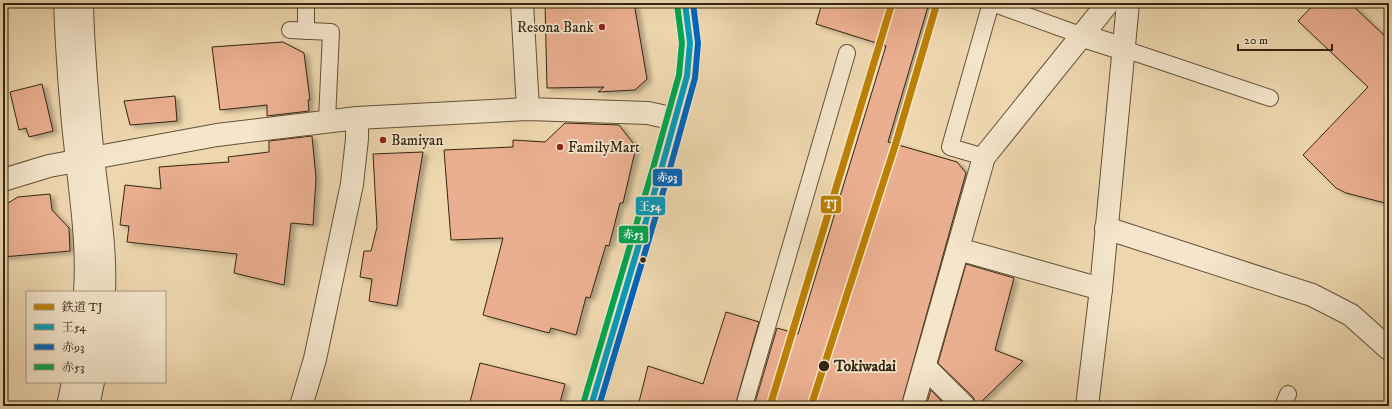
<svg xmlns="http://www.w3.org/2000/svg" width="1392" height="409" viewBox="0 0 1392 409" font-family="'IM FELL DW Pica','Noto Serif JP',serif">
  <style>
    .building { fill: #eaaf90; stroke: #342612; filter: url(#shadow) }
    .lines { fill: none; stroke-linecap: round; stroke-linejoin: round }
    .service-casing { stroke: #625239; stroke-width: 18 }
    .minor-casing { stroke: #625239; stroke-width: 24 }
    .tertiary-casing { stroke: #625239; stroke-width: 24 }
    .service { stroke: #f4e5cb; stroke-width: 16 }
    .minor { stroke: #f4e5cb; stroke-width: 22 }
    .tertiary { stroke: #f4e5cb; stroke-width: 22 }
    .bus-1-casing { stroke: #f4e5cb; stroke-width: 9 }
    .bus-2-casing { stroke: #f4e5cb; stroke-width: 9 }
    .bus-3-casing { stroke: #f4e5cb; stroke-width: 9 }
    .bus-1 { stroke: #059cbb; stroke-width: 6 }
    .bus-2 { stroke: #0065bd; stroke-width: 6 }
    .bus-3 { stroke: #00a651; stroke-width: 6 }
    .rail-1-casing { stroke: #f4e5cb; stroke-width: 10 }
    .rail-1 { stroke: #bc8005; stroke-width: 7 }
    .poi-dot { fill: #8f2418; stroke: #f4e5cb; stroke-width: 1.5 }
    .bus-dot { fill: #342612; stroke: #f4e5cb; stroke-width: 1.5 }
    .labels { text-anchor: middle; stroke-width: 3.5; stroke-linejoin: round; paint-order: stroke }
    .poi-label { font-size: 15px; fill: #342612; stroke: #f4e5cb; text-anchor: start }
    .stop-label { font-size: 15px; font-weight: bold; fill: #342612; stroke: #f4e5cb; text-anchor: start }
    .line-badge { stroke: #f4e5cb; stroke-width: 1.5 }
    .badge-label { font-size: 11px; text-anchor: middle; font-weight: bold; fill: #fff }
  </style>
  <defs>
    <filter id="shadow"><feDropShadow dx="4.5" dy="2.5" stdDeviation="2" flood-color="#0004"/></filter>
  </defs>
  <rect width="100%" height="100%" fill="#eed7af"/>
  <filter id="stains"><feTurbulence type="fractalNoise" baseFrequency=".005" numOctaves="4"/><feColorMatrix values="0 0 0 0 .2 0 0 0 0 .09 0 0 0 0 .02 0 0 0 .5 -.17"/></filter>
  <radialGradient id="worn" r=".72"><stop offset=".6" stop-color="#630" stop-opacity="0"/><stop offset="1" stop-color="#630" stop-opacity=".3"/></radialGradient>
  <g class="building">
    <path d="M545,3H634L647,79L635,90L598,92L604,87L547,88Z"/>
    <path d="M822,3H929L888,142L957,162L966,173L901,406H754L777,328L798,334L886,46L816,24Z"/>
    <path d="M1315,3H1350L1389,40V204L1346,193L1336,188L1303,155L1368,87L1298,21Z"/>
    <path d="M283,42L304,53L310,100H308L309,111L267,116V105L220,110L212,47Z"/>
    <path d="M42,84L53,131L29,137L26,128L19,130L10,92Z"/>
    <path d="M175,96L177,121L130,125L124,101Z"/>
    <path d="M565,123L619,125L636,147L623,203H620L609,246L606,245L590,298L586,297L576,335L551,328L549,333L483,315L503,238L451,240L444,150L513,147V140L545,142Z"/>
    <path d="M312,136L316,178L313,225L291,223L284,285L234,273L237,254L127,242L129,226L120,225L125,185L161,189L159,167L229,162L228,157L269,152V141Z"/>
    <path d="M423,152L397,306L369,301L372,279L360,277L364,251H371L377,227L373,154Z"/>
    <path d="M50,194L52,210L69,228L70,251L3,257V206L18,197Z"/>
    <path d="M966,264L1014,278L995,350L1023,361L977,406L973,397L938,363Z"/>
    <path d="M726,312L759,322L735,406H652L639,402L648,366L703,384Z"/>
    <path d="M480,363L565,384L559,406H469Z"/>
    <path d="M931,390L946,406H926Z"/>
  </g>
  <g class="lines">
    <defs>
      <g id="service">
        <path d="M306,3V31"/>
        <path d="M992,3L1083,36"/>
        <path d="M290,30L331,32L327,120"/>
        <path d="M1124,49L1270,98"/>
        <path d="M984,157L950,147L991,3"/>
        <path d="M744,406L847,53"/>
        <path d="M1283,406L1288,394"/>
      </g>
      <g id="minor">
        <path d="M65,3C67,56 71,109 77,161C82,205 88,248 85,292"/>
        <path d="M82,3C83,55 88,107 93,158C98,203 106,247 104,292"/>
        <path d="M522,3L528,109"/>
        <path d="M1083,36L1124,49"/>
        <path d="M3,180L49,166L217,135L357,118L528,109L648,113L675,119"/>
        <path d="M1106,228L1312,295L1351,315L1389,349"/>
        <path d="M958,249L1101,289"/>
        <path d="M925,367L964,406"/>
        <path d="M68,406L73,382"/>
        <path d="M88,406L93,382"/>
        <path d="M301,406L315,359L352,184L357,139V118"/>
        <path d="M913,406L984,157L1108,3"/>
        <path d="M1087,406L1101,289L1128,3"/>
      </g>
      <path id="tertiary" d="M591,406L661,170L687,76L690,43L685,3"/>
    </defs>
    <use href="#service" class="service-casing"/>
    <use href="#minor" class="minor-casing"/>
    <use href="#tertiary" class="tertiary-casing"/>
    <use href="#service" class="service"/>
    <use href="#minor" class="minor"/>
    <use href="#tertiary" class="tertiary"/>
    <defs>
      <path id="bus-1" d="M591,406L661,170L687,76L690,43L685,3"/>
      <path id="bus-2" d="M599,406L669,172L695,78L698,43L693,3"/>
      <path id="bus-3" d="M583,404L653,168L679,75L682,43L677,4"/>
    </defs>
    <use href="#bus-1" class="bus-1-casing"/>
    <use href="#bus-2" class="bus-2-casing"/>
    <use href="#bus-3" class="bus-3-casing"/>
    <use href="#bus-1" class="bus-1"/>
    <use href="#bus-2" class="bus-2"/>
    <use href="#bus-3" class="bus-3"/>
    <defs>
      <g id="rail-1">
        <path d="M770,406L892,3"/>
        <path d="M811,406L895,146L937,3"/>
      </g>
    </defs>
    <use href="#rail-1" class="rail-1-casing"/>
    <use href="#rail-1" class="rail-1"/>
  </g>
  <g class="poi-dot">
    <circle cx="602" cy="27" r="4"/>
    <circle cx="383" cy="140" r="4"/>
    <circle cx="560" cy="147" r="4"/>
  </g>
  <g class="bus-dot">
    <circle cx="643" cy="260" r="3.5"/>
    <circle cx="824" cy="366" r="6"/>
  </g>
  <g class="labels">
    <g class="poi-label">
      <text x="594" y="32" text-anchor="end">Resona Bank</text>
      <text x="391" y="145">Bamiyan</text>
      <text x="568" y="152">FamilyMart</text>
    </g>
    <g class="stop-label">
      <text x="834" y="371">Tokiwadai</text>
    </g>
  </g>
  <g class="line-badge">
    <rect x="652" y="168" width="31" height="19" rx="4" fill="#0065bd"/>
    <rect x="820" y="195" width="22" height="19" rx="4" fill="#bc8005"/>
    <rect x="635" y="196" width="31" height="20" rx="4" fill="#059cbb"/>
    <rect x="618" y="225" width="31" height="19" rx="4" fill="#00a651"/>
  </g>
  <g class="badge-label">
    <text x="667" y="181">赤93</text>
    <text x="831" y="208">TJ</text>
    <text x="650" y="210">王54</text>
    <text x="633" y="238">赤53</text>
  </g>
  <rect width="1392" height="409" fill="none" stroke="#eed7af" stroke-width="16"/>
  <rect x="4" y="4" width="1384" height="401" fill="none" stroke="#342612" stroke-width="2"/>
  <rect x="8" y="8" width="1376" height="393" fill="none" stroke="#342612"/>
  <rect x="26" y="291" width="140" height="92" fill="#f4e5cb" stroke="#a79981"/>
  <rect x="34" y="304" width="20" height="6" fill="#bc8005" stroke="#a79981"/>
  <text x="62" y="311" font-size="12" fill="#342612">鉄道 TJ</text>
  <rect x="34" y="324" width="20" height="6" fill="#059cbb" stroke="#a79981"/>
  <text x="62" y="331" font-size="12" fill="#342612">王54</text>
  <rect x="34" y="344" width="20" height="6" fill="#0065bd" stroke="#a79981"/>
  <text x="62" y="351" font-size="12" fill="#342612">赤93</text>
  <rect x="34" y="364" width="20" height="6" fill="#00a651" stroke="#a79981"/>
  <text x="62" y="371" font-size="12" fill="#342612">赤53</text>
  <path d="M1238 44v6h94v-6" fill="none" stroke="#342612" stroke-width="2"/>
  <text x="1244" y="44" font-size="12" fill="#342612" stroke="#f4e5cb" stroke-width="3" paint-order="stroke">20 m</text>
  <rect width="100%" height="100%" filter="url(#stains)"/>
  <rect width="100%" height="100%" fill="url(#worn)"/>
</svg>
